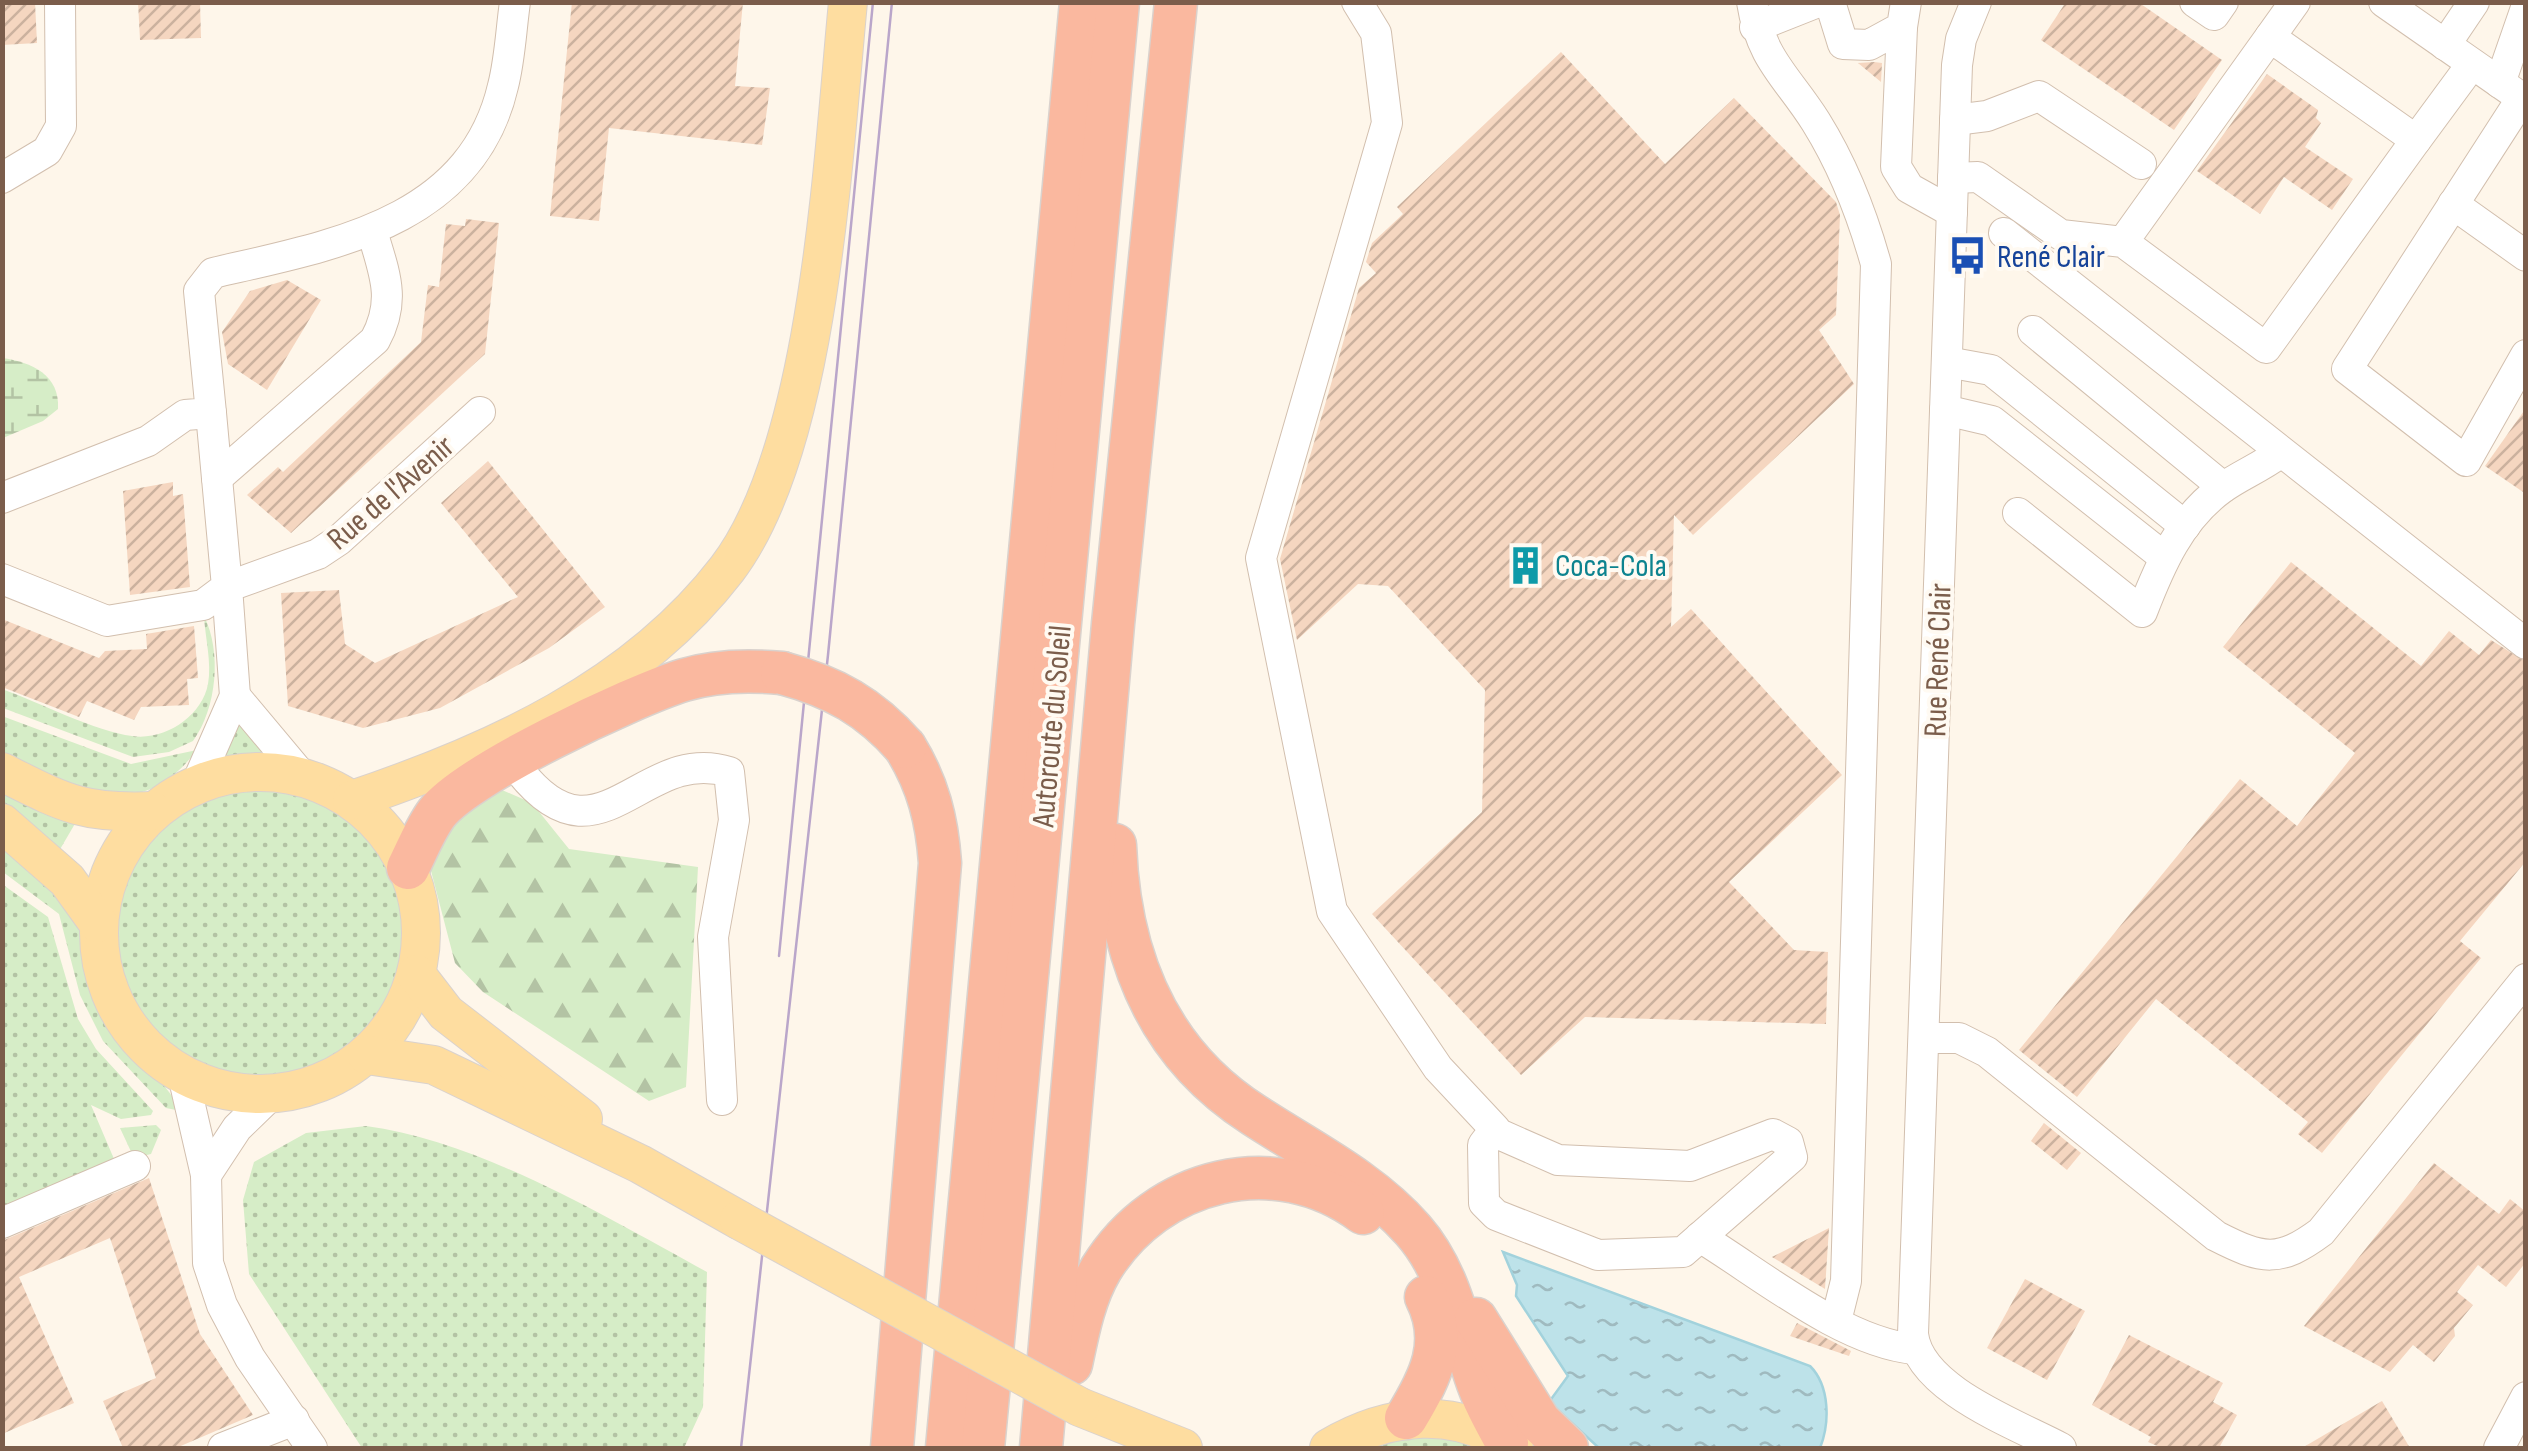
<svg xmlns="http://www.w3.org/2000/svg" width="2528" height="1451" viewBox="0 0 2528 1451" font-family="'Sofia Sans Condensed',sans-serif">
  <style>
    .grass { fill: url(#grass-dots) }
    .forest { fill: url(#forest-firs) }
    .wetland { fill: url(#wetland-marsh) }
    .water { fill: url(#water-ripples); stroke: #a2d2dc; stroke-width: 2.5 }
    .building { fill: url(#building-hatch) }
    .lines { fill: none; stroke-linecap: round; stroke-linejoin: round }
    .minor-casing { stroke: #d2bfae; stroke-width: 32 }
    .major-casing { stroke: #dad2cd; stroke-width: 40 }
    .highway-casing { stroke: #dad2cd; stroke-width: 45 }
    .minor { stroke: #fff; stroke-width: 30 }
    .major { stroke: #fedda0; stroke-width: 38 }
    .highway { stroke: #fab89f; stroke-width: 42 }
    .tram { stroke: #baa6ca; stroke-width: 2.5 }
    .major-bridge-casing { stroke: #dad2cd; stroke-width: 40; stroke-linecap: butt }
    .highway-bridge-casing { stroke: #dad2cd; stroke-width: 45; stroke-linecap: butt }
    .major-bridge { stroke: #fedda0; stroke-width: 38 }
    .highway-bridge { stroke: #fab89f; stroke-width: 42 }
    .labels { text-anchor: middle; stroke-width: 8; stroke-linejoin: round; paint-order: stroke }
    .transit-label { font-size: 32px; fill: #164399; stroke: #fffaf2; text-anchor: start }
    .street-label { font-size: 32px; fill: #7b5d4b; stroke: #fffaf2 }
    .culture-label { font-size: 32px; fill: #0d838f; stroke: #fffaf2; text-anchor: start }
  </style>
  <defs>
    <pattern id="grass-dots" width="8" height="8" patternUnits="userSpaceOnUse" patternTransform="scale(2.5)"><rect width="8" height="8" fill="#d6edc7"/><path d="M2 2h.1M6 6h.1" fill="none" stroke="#b3c3a4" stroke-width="1.8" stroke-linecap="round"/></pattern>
    <pattern id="forest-firs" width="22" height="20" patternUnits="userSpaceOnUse" patternTransform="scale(2.5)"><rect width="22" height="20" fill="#d6edc7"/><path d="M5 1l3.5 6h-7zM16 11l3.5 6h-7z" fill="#b3c3a4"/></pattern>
    <pattern id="wetland-marsh" width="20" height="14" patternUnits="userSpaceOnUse" patternTransform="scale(2.5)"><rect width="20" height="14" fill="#d6edc7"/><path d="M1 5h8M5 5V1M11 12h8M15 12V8" fill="none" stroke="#b3c3a4"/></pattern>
    <pattern id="water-ripples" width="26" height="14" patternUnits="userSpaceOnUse" patternTransform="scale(2.5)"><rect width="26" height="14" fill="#bde2e9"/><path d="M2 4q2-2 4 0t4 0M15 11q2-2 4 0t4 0" fill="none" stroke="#9fbabf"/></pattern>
    <pattern id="building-hatch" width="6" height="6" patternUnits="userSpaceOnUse" patternTransform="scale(2.5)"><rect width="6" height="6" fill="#f5d6c0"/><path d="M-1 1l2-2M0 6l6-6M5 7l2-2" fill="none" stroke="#cbb19e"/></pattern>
  </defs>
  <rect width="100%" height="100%" fill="#fef6ea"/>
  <g class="grass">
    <path d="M204,616C222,652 217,708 193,741L169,752L133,757L3,708L2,689C38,702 97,732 132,736C165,741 202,716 208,684C212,663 205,637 204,616Z"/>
    <path d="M2,716L131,764L197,750C137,829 74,787 3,757Z"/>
    <path d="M234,717L265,751L263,753L221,758Z"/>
    <path d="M2,784L76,822L59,851L3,806Z"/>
    <circle cx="262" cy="932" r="148"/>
    <path d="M2,839C29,863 60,886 76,919C92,952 87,990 107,1022C128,1056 164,1076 181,1111L166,1108L103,1041L80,995L59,914L3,872Z"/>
    <path d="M2,884L48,917L78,1019L96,1049L153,1111L151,1115L121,1119L91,1105L117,1166L2,1216Z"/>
    <path d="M156,1125L161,1130L151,1154L134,1158L120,1128Z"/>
    <path d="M366,1126C480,1141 606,1217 707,1272L703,1407L684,1448H362L249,1274L243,1200L254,1162L306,1133Z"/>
    <path d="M1411,1429L1488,1448H1352Z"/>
  </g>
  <path class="forest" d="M502,790L532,803L569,849L698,867L686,1087L649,1101L483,992L455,963L430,867L452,818Z"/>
  <path class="wetland" d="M2,358C32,362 60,375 58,409L43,421L3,438Z"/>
  <path class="water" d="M1503,1252L1810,1366C1830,1386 1830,1423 1820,1448H1599L1549,1402L1568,1376L1516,1296L1517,1285Z"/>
  <g class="building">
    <path d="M2,2H35L37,43L2,45Z"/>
    <path d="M138,2H200L201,38L140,40Z"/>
    <path d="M572,2H743L735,86L770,88L762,145L609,128L599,221L550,216Z"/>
    <path d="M2066,2H2138L2222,60L2174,130L2041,40Z"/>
    <path d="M1561,52L1665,164L1734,98L1836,202L1840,215L1836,315L1819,330L1854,384L1693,535L1674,515L1671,627L1691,609L1842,775L1729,882L1794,950L1828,952L1826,1024L1585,1017L1521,1075L1372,914L1482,812L1485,690L1388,586L1358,584L1297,640L1280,559L1359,288L1376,273L1366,262L1372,243L1403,214L1397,207Z"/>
    <path d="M1874,62L1882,63L1881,82L1858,63Z"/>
    <path d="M2267,74L2318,110L2316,118L2321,123L2305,147L2353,179L2332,210L2284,177L2260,214L2197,171Z"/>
    <path d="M466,219L499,223L485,354L291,533L247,495L278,467L283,472L421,342L428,285L439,287L446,224L465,226Z"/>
    <path d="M287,280L321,300L267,390L228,364L222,332L250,291Z"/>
    <path d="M2526,408V494L2485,466Z"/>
    <path d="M488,461L605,607L549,648L440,708L363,728L288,706L281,593L339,590L345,644L375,663L518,597L441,503Z"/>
    <path d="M173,482V496L183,494L190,587L130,595L123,491Z"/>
    <path d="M2291,562L2421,666L2449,631L2479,655L2491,640L2526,662V861L2460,941L2481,958L2322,1153L2298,1134L2308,1122L2156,999L2077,1097L2019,1050L2240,779L2297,826L2355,753L2223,647Z"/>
    <path d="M2,619L99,658L105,651L147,649L146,634L194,626L198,678L187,679L189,705L141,707L134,720L87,701L79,717L2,687Z"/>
    <path d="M2044,1123L2081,1153L2067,1170L2031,1141Z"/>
    <path d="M2434,1163L2499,1214L2510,1199L2526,1212V1262L2506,1287L2478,1265L2457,1292L2473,1305L2454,1328L2455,1336L2434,1362L2413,1345L2390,1372L2304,1326Z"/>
    <path d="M149,1178L200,1334L253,1415L176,1448H123L103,1401L156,1378L110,1238L19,1277L74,1403L2,1434V1241Z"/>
    <path d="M1829,1228L1825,1289L1772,1257Z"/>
    <path d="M2025,1279L2085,1311L2047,1380L1987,1348Z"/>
    <path d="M1797,1323L1851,1351L1849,1356L1790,1336Z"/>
    <path d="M2129,1335L2223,1383L2213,1402L2237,1415L2219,1448H2162L2148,1442L2151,1437L2092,1405Z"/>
    <path d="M2382,1401L2410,1448H2302Z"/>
  </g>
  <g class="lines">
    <defs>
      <g id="minor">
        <path d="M1357,2L1376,33L1387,123L1261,558L1332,911L1438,1068L1495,1129L1499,1134L1558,1160L1690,1166L1773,1134L1788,1142L1792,1157L1683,1252L1598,1255L1496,1215L1484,1203L1483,1145L1495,1129"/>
        <path d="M1752,2C1761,60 1787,76 1816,122C1844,167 1862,214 1876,264L1846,1281L1836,1321"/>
        <path d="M1830,2L1843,44L1869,45L1902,27L1906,2"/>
        <path d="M1976,2L1961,39L1957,65L1913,1334C1919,1389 2016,1424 2061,1448"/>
        <path d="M2195,2L2214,15L2223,2"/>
        <path d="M2384,2L2526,101"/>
        <path d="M1755,27L1818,2"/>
        <path d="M1902,27L1896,167L1909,188L1952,212"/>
        <path d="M2270,37L2295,2"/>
        <path d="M2445,45L2474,2"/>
        <path d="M2500,83L2526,8"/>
        <path d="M2522,98L2347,369L2466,461L2526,355"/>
        <path d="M1955,120L1987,116L2039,96L2141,164"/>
        <path d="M2416,140L2472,64"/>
        <path d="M2,178L47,151L61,126L60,2"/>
        <path d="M1953,178L1978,177L2061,235L2123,242L2266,348L2416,140L2270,37L2123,242"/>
        <path d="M2453,204L2526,256"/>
        <path d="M2004,233L2526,644"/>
        <path d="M2033,331L2223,487"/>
        <path d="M1947,362L1991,370L2185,526"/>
        <path d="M1945,410L1992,421L2164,557"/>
        <path d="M217,478L375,340C397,300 384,272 372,231"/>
        <path d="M2,498L148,441L185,415L211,413L199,291L213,273C329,246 471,224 503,86C510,59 511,30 515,2"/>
        <path d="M2018,513L2142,612C2160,565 2180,519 2221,489C2240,475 2262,467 2281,452"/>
        <path d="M2,579L107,621L203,605L227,587L211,413"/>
        <path d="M235,696L302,776"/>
        <path d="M513,762C597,880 640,743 729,772L734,820L713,937L722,1100"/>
        <path d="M196,785L235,696L227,587L318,554L339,540L480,412"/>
        <path d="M1924,1038H1959L1987,1052L2216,1236C2263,1260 2279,1263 2321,1232L2526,979"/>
        <path d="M183,1075L206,1175L208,1263L222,1305L250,1358L312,1448"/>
        <path d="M206,1175L237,1128L271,1095"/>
        <path d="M2,1223L135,1166"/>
        <path d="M1700,1237C1762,1275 1843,1342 1914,1349"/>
        <path d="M223,1448L294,1420"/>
        <path d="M2499,1448L2526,1397"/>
      </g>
      <g id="major">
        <circle cx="260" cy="933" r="161"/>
        <path d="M2,772C64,803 82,814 153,811"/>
        <path d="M352,800C492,753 635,689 727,569C820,447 833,155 848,2"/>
        <path d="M2,823L67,880L98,923"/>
        <path d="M416,974L446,1013L583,1119"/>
        <path d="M367,1055L434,1065L640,1164L739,1220"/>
        <path d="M1080,1407L1183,1448"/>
        <path d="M1329,1448C1388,1413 1456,1405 1514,1448"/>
      </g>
      <g id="highway">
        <path d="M1115,845C1119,956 1157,1053 1254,1115C1309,1151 1369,1180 1413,1230C1449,1271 1459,1325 1475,1375C1483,1400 1495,1421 1507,1443"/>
        <path d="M408,868C417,850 425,829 437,813C467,774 632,696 684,680C716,670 749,670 782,673"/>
        <path d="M1476,1319L1540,1422L1567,1448"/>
        <path d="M1071,1364C1078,1331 1084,1298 1101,1269C1157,1178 1275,1148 1363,1213"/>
        <path d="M1406,1418C1430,1379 1449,1342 1426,1297"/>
        <path d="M892,1448L940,863C937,820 928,784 905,747"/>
        <path d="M947,1448L1081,2"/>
        <path d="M983,1448L1118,2"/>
        <path d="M1041,1448L1113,624L1176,2"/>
      </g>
    </defs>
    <use href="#minor" class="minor-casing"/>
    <use href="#major" class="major-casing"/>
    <use href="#highway" class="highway-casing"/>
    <use href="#minor" class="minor"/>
    <use href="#major" class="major"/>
    <use href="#highway" class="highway"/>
    <g class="tram">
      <path d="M779,956L873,2"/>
      <path d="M741,1448L828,655L892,2"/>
    </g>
    <defs>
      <path id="major-bridge" d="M739,1220L1080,1407"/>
      <path id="highway-bridge" d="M782,673C834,687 870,707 905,747"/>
    </defs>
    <use href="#major-bridge" class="major-bridge-casing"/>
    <use href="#highway-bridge" class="highway-bridge-casing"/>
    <use href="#major-bridge" class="major-bridge"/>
    <use href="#highway-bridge" class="highway-bridge"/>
  </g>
  <defs>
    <symbol id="bus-bare" viewBox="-9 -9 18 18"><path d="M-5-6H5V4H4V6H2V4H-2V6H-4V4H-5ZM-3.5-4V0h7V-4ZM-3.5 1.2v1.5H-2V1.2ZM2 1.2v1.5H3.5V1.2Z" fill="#1a4fb4" stroke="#fffaf2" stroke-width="2.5" paint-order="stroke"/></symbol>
    <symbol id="building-bare" viewBox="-9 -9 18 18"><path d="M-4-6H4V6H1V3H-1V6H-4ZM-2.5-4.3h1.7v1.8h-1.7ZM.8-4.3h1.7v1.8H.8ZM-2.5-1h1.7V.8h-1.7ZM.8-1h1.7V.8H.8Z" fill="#0f9aa8" stroke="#fffaf2" stroke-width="2.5" paint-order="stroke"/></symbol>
  </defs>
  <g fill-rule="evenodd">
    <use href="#bus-bare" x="1940" y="228" width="55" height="55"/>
    <use href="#building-bare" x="1498" y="538" width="55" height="55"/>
  </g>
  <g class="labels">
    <g class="transit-label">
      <text x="1997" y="267">René Clair</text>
    </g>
    <g class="street-label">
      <text transform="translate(390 492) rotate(-41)" y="11">Rue de l'Avenir</text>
      <text transform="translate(1937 660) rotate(-88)" y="11">Rue René Clair</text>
      <text transform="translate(1051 726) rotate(-85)" y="11">Autoroute du Soleil</text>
    </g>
    <g class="culture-label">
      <text x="1555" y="576">Coca-Cola</text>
    </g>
  </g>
  <rect width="2528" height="1451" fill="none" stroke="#7b5d4b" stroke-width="10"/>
</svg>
